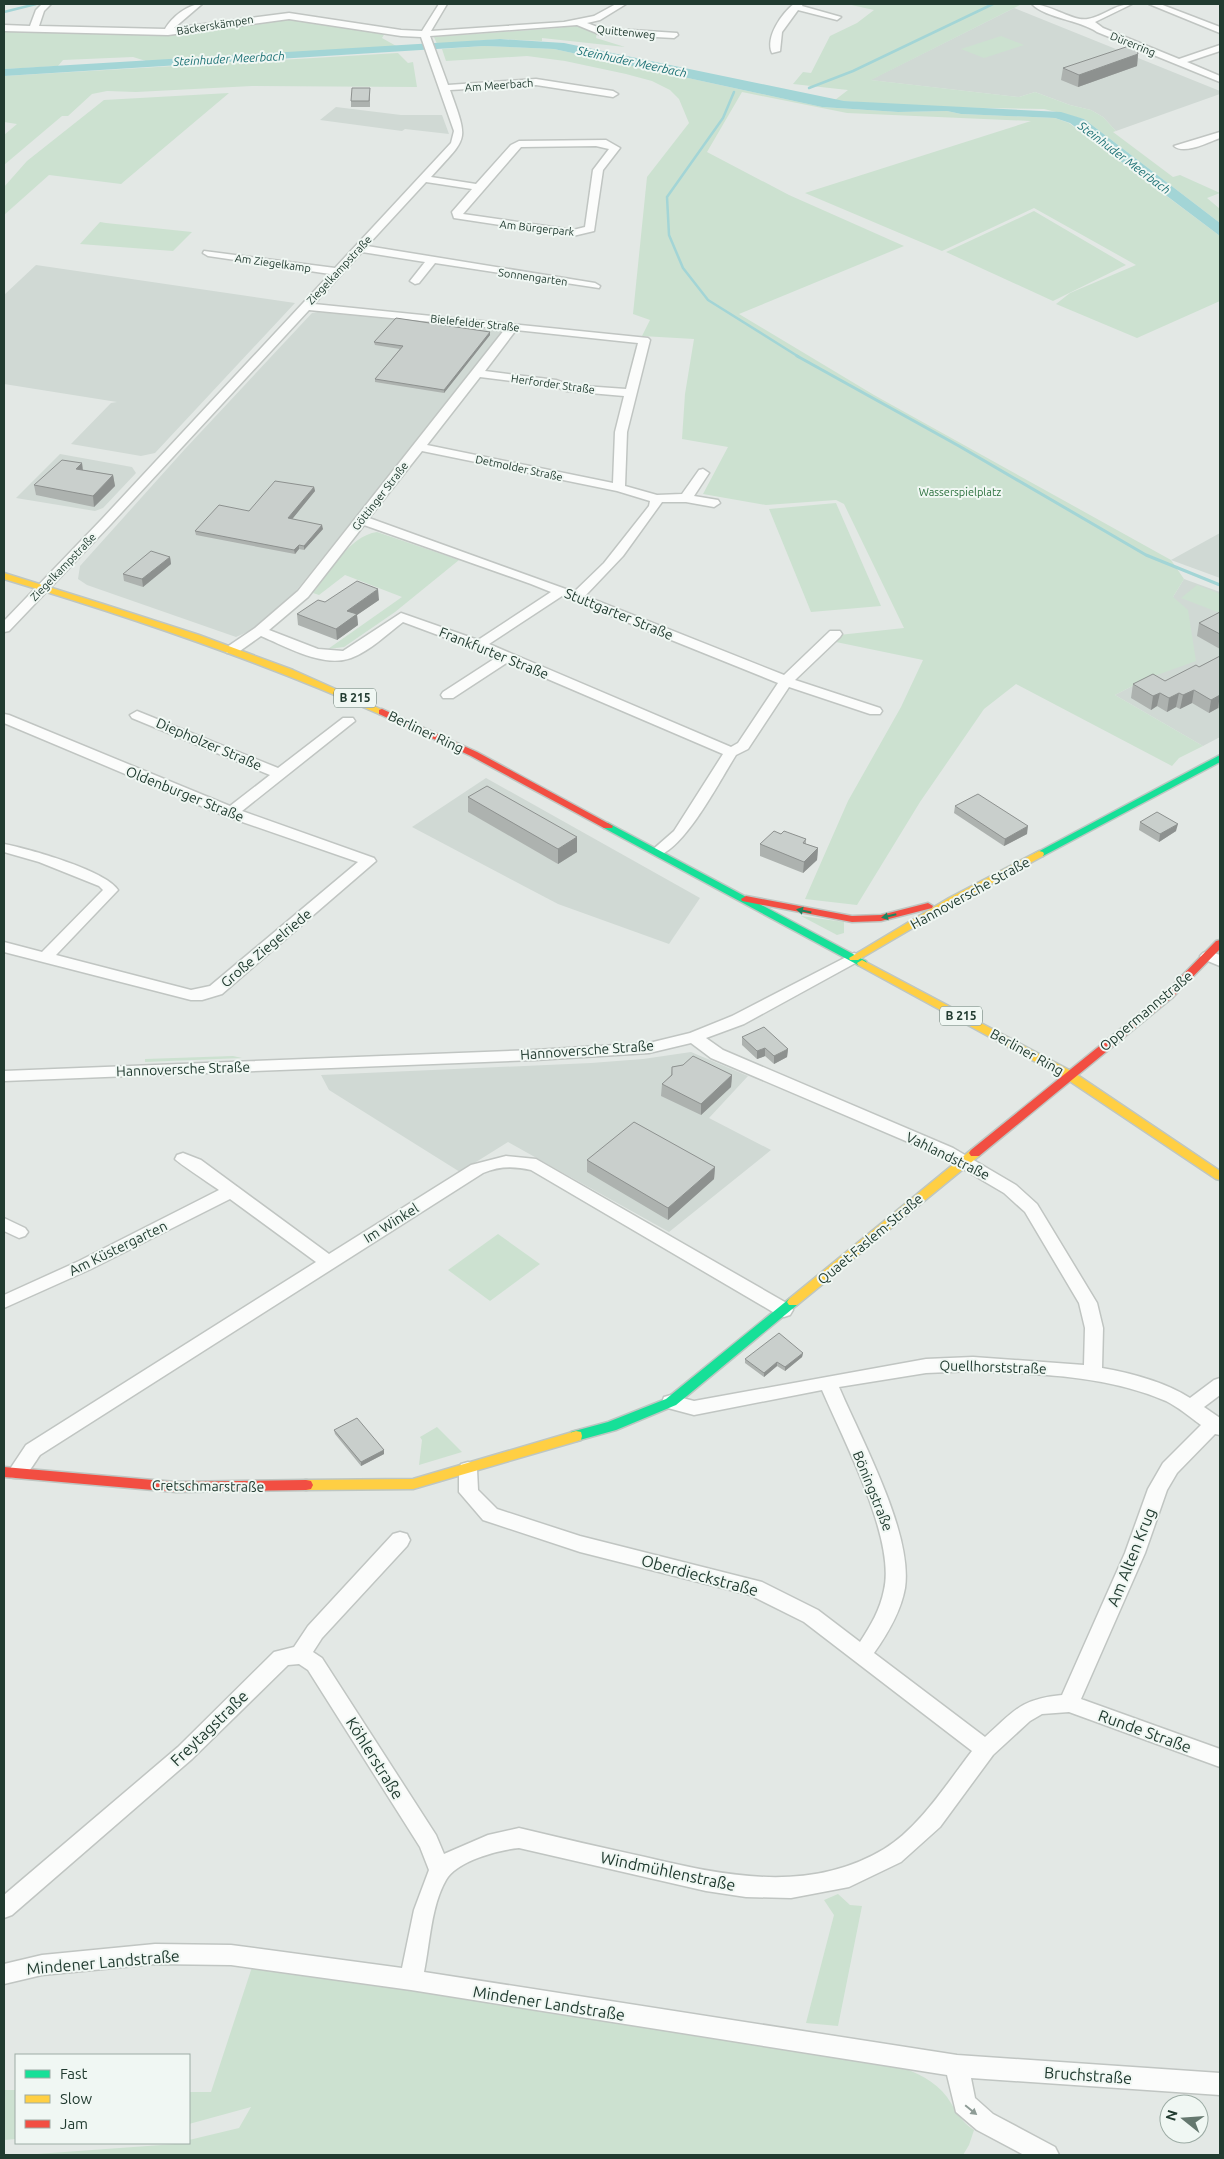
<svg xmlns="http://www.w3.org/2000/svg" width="1224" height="2159" viewBox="0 0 1224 2159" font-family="Ubuntu,sans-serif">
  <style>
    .built { fill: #d0d9d4 }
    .green { fill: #cce1d0 }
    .water { fill: #a3d5d6 }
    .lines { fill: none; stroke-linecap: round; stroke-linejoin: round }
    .stream-far1 { stroke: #a3d5d6; stroke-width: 2.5 }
    .stream { stroke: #a3d5d6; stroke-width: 3 }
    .street-casing { stroke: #c0c5c2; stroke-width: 3 }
    .fast-casing { stroke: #bec6c2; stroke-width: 3 }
    .slow-casing { stroke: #bec6c2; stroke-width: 3 }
    .jam-casing { stroke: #bec6c2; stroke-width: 3 }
    .street { fill: #fbfcfb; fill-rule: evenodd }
    .fast { fill: #16e098; fill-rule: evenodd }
    .slow { fill: #ffcf43; fill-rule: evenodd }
    .jam { fill: #f24e42; fill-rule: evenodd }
    .wall { fill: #adb2af }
    .shaded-wall { fill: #8d918f }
    .building { fill: #c9cfcc; stroke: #8d918f }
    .oneway { fill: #1c855f }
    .oneway2 { fill: #8e9c96 }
    .labels { text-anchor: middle; stroke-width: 4; stroke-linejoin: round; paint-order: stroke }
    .far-street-label { font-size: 11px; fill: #213b30; stroke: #f0f7f3 }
    .far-park-label { font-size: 11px; fill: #2c713e; stroke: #f0f7f3 }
    .far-water-label { font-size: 12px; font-style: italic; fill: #1c7175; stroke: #f0f7f3 }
    .shield { fill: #f0f7f3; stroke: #5f736a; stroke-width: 1 }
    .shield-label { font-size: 12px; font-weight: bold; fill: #213b30 }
    .street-label { font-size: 14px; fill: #213b30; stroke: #f0f7f3 }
    .near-street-label { font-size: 16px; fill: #213b30; stroke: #f0f7f3 }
  </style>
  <rect width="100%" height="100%" fill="#e3e8e5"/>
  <g class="built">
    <path d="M1014,8L1220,91V94L1116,131L1103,117L1091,110L1070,105L1035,92L1019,97L870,80Z"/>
    <path d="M336,107L401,115H442L449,134L405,129L402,131L320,120Z"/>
    <path d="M36,265L295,303L155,453L141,456L71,444L111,403L117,402L4,384V295Z"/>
    <path d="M318,312L499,329L503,333L291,597L256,628L236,637L87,585L78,579L80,566L185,449L312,313Z"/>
    <path d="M60,454L132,467L136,473L103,508L95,511L16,498Z"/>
    <path d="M1220,533V578L1171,560Z"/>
    <path d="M1184,579L1220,592V737L1203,746L1115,695L1146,679L1173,597Z"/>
    <path d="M486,778L700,898L669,944L558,904L412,827Z"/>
    <path d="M691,1052L748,1076L709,1118L771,1150L669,1232L508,1142L460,1172L329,1090L321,1075L591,1063L643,1059Z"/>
  </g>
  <g class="green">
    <path d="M847,4H1022L871,80L1019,97L1035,92L1070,105L1091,110L1103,117L1116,131L1113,132L1173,177L1180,175L1220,193L1207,198L1220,209V223L1084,119L1044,109L926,107L844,101L835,100L848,90L793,84L803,72L811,73L830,36L857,23L874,10Z"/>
    <path d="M282,18L385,33L382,38L398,47L146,61L133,57L63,60L58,66L4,69V30L165,34Z"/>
    <path d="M578,25L597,32L596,38L625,47L542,38V41L500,39L437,44L434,37L558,28Z"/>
    <path d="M1001,36L1024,45L984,58L961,49Z"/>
    <path d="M484,46L554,49L822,107L898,112L947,111L961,114L1055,118L1069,123L1220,236V301L1137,338L1056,304L1070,293L1136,265L1034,208L942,251L805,193L1031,121L847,113L742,92L707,152L789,195L904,246L739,314L874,395L1171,560L1184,579L1173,597L1188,610L1196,661L1146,679L1115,695L1203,746L1179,758L1172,766L1016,684L984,709L920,802L857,905L805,899L848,801L901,707L923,660L836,642L839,635L904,628L844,504L836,500L766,505L703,494L728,447L682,439L685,394L694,339L642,336L650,320L633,314L647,177L689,123L679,99L670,90L652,81L626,74L565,61L527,56L446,61L442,49Z"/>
    <path d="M398,53L408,63L413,62L417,87L252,86L136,92L107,91L92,94L68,116H62L4,165V135L17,124L4,122V76Z"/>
    <path d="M229,93L121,184L49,175L4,215V187L27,161L104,100Z"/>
    <path d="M1034,211L1126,265L1053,301L946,252Z"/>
    <path d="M100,222L106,223L192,232L173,251L80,244Z"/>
    <path d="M836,503L881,606L811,612L769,509Z"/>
    <path d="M377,532L459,560L395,612L344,647L328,649L402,597L345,575L319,595L313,593C330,572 349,536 377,532Z"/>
    <path d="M1197,585L1220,594V613L1181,598Z"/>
    <path d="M801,916L844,922V933L837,935Z"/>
    <path d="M233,1056L242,1058L145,1062V1059Z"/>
    <path d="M498,1234L540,1264L490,1301L448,1270Z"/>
    <path d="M437,1427L462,1452L419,1465L422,1440L420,1437Z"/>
    <path d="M838,1894L850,1905L862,1906L838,2026L806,2023L834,1915L824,1900Z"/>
    <path d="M253,1964L898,2066C916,2072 935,2081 947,2097C955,2109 961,2122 974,2130L969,2145L963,2155H23L189,2143V2140L239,2128L251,2107L189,2124V2092H211Z"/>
    <path d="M4,2090H16V2139L4,2140Z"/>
  </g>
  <path class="water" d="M500,39L564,43L844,101L1061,112L1084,119L1220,223V236L1070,123L1055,118L961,114L947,111L898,112L822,107L554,49L484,46L4,76V69Z"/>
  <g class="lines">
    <g class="stream-far1">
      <path d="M4,12L36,4"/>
      <path d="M809,88L853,71L993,4"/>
      <path d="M734,92L723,118L667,197L669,235L683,268L708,300L799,357"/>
    </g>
    <path class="stream" d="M797,356L959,446L1146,555L1220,585"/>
    <defs>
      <g id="street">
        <path d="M42,4H51L44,11L39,26L165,29C172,17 188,4 202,4L174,28L289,13L401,30L422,31L439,4H447L431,31L564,22L594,16L616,4H626L600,20L587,23L600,28L677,33L678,35L674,38L599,34L577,25L430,36L448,85L536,79L613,91L618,94L613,97L536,85L450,90C469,143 468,136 431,177L476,184L511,145L519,141L606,140L620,148L603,170L594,231L573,236L454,218L452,212L472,189L426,182L367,246L595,283L600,286L599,288L435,263L419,283L415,284L410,281L425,262L362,252L314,304L648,338L650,340L627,432L625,486L657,495L682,494L699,470L703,469L709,473L694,496L718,500L720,503L714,507L686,502H662L623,556L585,596L784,675L830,631H840L842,634L840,637L795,680L880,708L882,711L880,714H870L789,687L748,749L736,755C720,780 685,849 657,856L650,852L674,831L723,754L508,662L453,698H443L441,695L443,692L497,657L403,622C387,634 370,651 351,658C323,668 287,647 261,636L237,653H227L225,650L227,647L255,628L298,591L505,329L309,310L110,525L9,631L4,632V621L102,519L330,274L208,256L203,253L204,251L335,268L451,143L454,131L421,37L401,36L289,19L168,35L4,31V25L30,26L36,10ZM596,146L609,149L593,170L585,227L573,230L463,214L521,147ZM516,330L638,343L626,389L569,385L556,380L485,371ZM480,377L553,386L567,391L624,396L615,432L613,483L427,445ZM422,451L617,491L650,501L649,506L604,563L574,592L369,518ZM364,525L531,584L551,592L478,640L401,613L343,651L318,649L269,630L308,597ZM562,596L778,683L738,743L731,747L489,644Z"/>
        <path d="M794,4H803L802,6L841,17L837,20L798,10L782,32L780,51L772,53C765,37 782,13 794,4Z"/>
        <path d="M1032,4C1050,4 1073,22 1088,19C1104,16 1115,4 1132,4L1095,22L1103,28L1179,59L1220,45V51L1187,62L1220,76V82L1097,32C1080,20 1045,18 1032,4Z"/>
        <path d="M1149,4H1160L1220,27V33Z"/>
        <path d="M1220,132V138C1209,142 1184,155 1174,146Z"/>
        <path d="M137,711L278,768L343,718H353L355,721L242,811L374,858L376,861L222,994L202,1000H191L4,952V942L42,952L103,890L99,886L39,862L4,852V844C29,849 105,870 118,890L56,955L191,990L210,986L358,862L225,816L4,723V714L9,715L230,806L270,775L132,718L130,715Z"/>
        <path d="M1208,951L1220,955V966L1203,959L1200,956L1203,953Z"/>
        <path d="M854,953L859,955L862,958L859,961L744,1024L706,1038L723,1050L953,1148L1016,1185L1037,1204L1097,1303L1103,1328L1102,1368C1131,1373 1165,1382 1190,1398L1214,1380L1220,1378V1395L1204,1407L1220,1418V1435L1215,1434L1177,1473L1167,1490L1145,1553L1081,1699L1220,1749V1767L1069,1712L1042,1714L1030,1721L993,1755L940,1827L901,1862L849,1887L791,1898L746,1897L706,1891L519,1848C498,1850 457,1861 446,1880C431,1906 430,1943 424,1972L957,2055L1220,2073V2095L971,2078L975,2098L993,2114L1055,2147L1059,2155H1024L977,2130L956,2112L947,2075L411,1990L231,1965L155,1964L42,1975L4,1984V1964L42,1955L155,1944L231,1945L402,1968L414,1910L429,1870L420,1847L308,1670L299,1664L288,1665L192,1759L12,1915L4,1918V1895L178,1747L274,1652L294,1647L308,1626L393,1534L400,1532L407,1534L410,1540L407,1546L322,1638L313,1652L322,1658L436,1835L444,1854L488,1835L519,1828C561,1838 603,1848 645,1857C725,1876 809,1894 884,1849C919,1828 948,1782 972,1751L804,1622L750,1595L580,1552L483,1520L459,1492V1469L461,1464L468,1462L475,1464L477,1469L478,1490L497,1509L580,1536L762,1582L818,1610L860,1642C871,1625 880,1610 884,1590C896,1539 843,1439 822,1390L694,1415L664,1407L662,1402L664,1397L671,1395L694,1401L926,1359L973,1357L1084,1365L1085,1328L1079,1303L1025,1212L1004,1193L941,1156L711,1058L691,1043L649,1053L535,1060L4,1081V1071L535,1050L649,1043L690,1033L732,1016ZM973,1371C1038,1374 1105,1375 1166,1401C1178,1407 1190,1417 1201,1425L1163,1463L1148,1489L1125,1553L1062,1695C1021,1699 1015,1710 985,1737L874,1653C888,1633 901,1611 905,1588C913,1533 861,1439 839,1387L926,1373Z"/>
        <path d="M183,1153L201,1160L329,1254L471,1165L506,1156L536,1159L790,1305L793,1310L790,1315L784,1317L778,1315L531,1170C514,1166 499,1166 483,1173L40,1455C32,1466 26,1482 10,1477L8,1472L26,1445L316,1262L230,1199L91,1269L4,1308V1295L79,1261L219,1190C212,1185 177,1162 175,1159L177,1155Z"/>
        <path d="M4,1218L25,1228L28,1232L25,1236L19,1238L4,1231Z"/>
      </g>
      <g id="fast">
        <path d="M1220,755V762L1043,856H1035L1034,854Z"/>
        <path d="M608,823L866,961L867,963L862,966L858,965L604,828L603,826L604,824Z"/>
        <path d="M793,1297L797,1299L799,1302L797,1305L676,1405L616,1430L576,1441L571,1440L570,1436L571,1432L608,1422L666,1399L789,1299Z"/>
      </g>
      <g id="slow">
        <path d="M4,573L103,604L199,635L293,670L387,712L385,714H379C257,660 131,617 4,579Z"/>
        <path d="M1039,851L1043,852L1044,854L1043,856L957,902L858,960H850L849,958L949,898Z"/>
        <path d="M862,960L1073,1072L1220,1171V1180L1216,1179L1065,1078L858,965L857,963Z"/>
        <path d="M975,1149L979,1150L981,1153L979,1156L797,1305H789L787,1302L789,1299L971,1150Z"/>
        <path d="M576,1431L581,1432L582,1436L581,1440L413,1489L306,1490L301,1489L299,1485L301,1481L306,1480L413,1479Z"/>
      </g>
      <g id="jam">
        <path d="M382,709L477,752L613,826L612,828H604L471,756L379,714V710Z"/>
        <path d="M746,896L852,916L881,915L928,903L933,906L932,908L881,921L852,922L742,901L741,899Z"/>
        <path d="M1220,940V949L1173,997L979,1156H971L969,1153L971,1150L1165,993L1216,941Z"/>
        <path d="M4,1467L176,1482L306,1480L311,1481L313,1485L311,1489L306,1490L176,1492L4,1477Z"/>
      </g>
    </defs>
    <use href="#street" class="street-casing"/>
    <use href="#fast" class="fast-casing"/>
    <use href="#slow" class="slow-casing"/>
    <use href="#jam" class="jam-casing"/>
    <use href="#street" class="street"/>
    <use href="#fast" class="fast"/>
    <use href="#slow" class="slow"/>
    <use href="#jam" class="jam"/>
  </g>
  <g class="wall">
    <path d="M1138,54L1137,66L1078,87L1061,80L1063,68Z"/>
    <path d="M370,88V107H351V101Z"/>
    <path d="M490,335L444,393L375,382V379L400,349L375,345L374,342Z"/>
    <path d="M82,463L83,470L113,475L115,486L94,507L36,495L34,485Z"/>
    <path d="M314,487L315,491L292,519L323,529L304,550L299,549L295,554L196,535L195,531Z"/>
    <path d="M170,557L171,564L143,587L124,581L123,574Z"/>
    <path d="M379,600L357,615L358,625L337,640L298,625L297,614L325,602Z"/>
    <path d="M1220,612V649L1197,636L1199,623Z"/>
    <path d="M1220,656V709L1218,708L1209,713L1192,703L1180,709L1176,707L1167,712L1157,706L1151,710L1131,698L1133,684L1165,681L1199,667Z"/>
    <path d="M468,797L577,837V852L558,864L468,812Z"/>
    <path d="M955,806L1027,834L1004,846L954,813Z"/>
    <path d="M1140,822L1176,831L1159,842L1139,830Z"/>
    <path d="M781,834L806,839V844L818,848L817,860L803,873L760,856V844Z"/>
    <path d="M742,1037L788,1049L787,1057L774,1064L765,1056L757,1059L742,1045Z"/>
    <path d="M683,1065L732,1075L731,1087L701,1115L661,1096L662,1084L671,1075L672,1067Z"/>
    <path d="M587,1160L715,1167L714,1179L668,1220L587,1172Z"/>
    <path d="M803,1353L802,1357L785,1371L777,1366L764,1377L745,1363V1359Z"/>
    <path d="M334,1430L384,1450V1454L361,1466L335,1434Z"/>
  </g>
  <g class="shaded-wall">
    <path d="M1138,54L1137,66L1078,87L1079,75Z"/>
    <path d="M490,332V335L444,393V390Z"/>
    <path d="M82,463L83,474L76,469Z"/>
    <path d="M113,475L115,486L94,507L93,496Z"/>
    <path d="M314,487L315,491L289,523L288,518Z"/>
    <path d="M322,525L323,529L304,550V546Z"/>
    <path d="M299,545V549L295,554L294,550Z"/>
    <path d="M170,557L171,564L143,587L142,579Z"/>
    <path d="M378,589L379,600L357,615L358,625L337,640L336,629L347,611Z"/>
    <path d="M1194,690L1192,703L1180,709L1183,695Z"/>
    <path d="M1160,693L1157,706L1151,710L1153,696Z"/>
    <path d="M1179,693L1176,707L1167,712L1169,698Z"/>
    <path d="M1220,695L1218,708L1209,713L1211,700Z"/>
    <path d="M1178,824L1176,831L1159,842L1160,834Z"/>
    <path d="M1028,826L1027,834L1004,846L1005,839Z"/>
    <path d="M577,837V852L558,864V849Z"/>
    <path d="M818,848L817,860L803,873L804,862Z"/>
    <path d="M765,1048V1056L757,1059V1051Z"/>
    <path d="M788,1049L787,1057L774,1064V1056Z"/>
    <path d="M732,1075L731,1087L701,1115V1104Z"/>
    <path d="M715,1167L714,1179L668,1220V1208Z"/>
    <path d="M803,1353L802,1357L785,1371V1367Z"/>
    <path d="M777,1362V1366L764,1377V1373Z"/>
    <path d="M384,1450V1454L361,1466V1462Z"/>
  </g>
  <g class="building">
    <path d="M1135,44L1138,54L1079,75L1063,68Z"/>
    <path d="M352,88H370L369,101H351Z"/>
    <path d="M396,318L490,332L444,390L375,379L403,346L374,342Z"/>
    <path d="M62,460L82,463L76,469L113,475L93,496L34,485Z"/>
    <path d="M275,481L314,487L288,518L322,525L304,546L299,545L294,550L195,531L219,505L249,511Z"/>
    <path d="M151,551L170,557L142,579L123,574Z"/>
    <path d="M357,581L378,589L347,611L357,614L336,629L297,614L318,600L325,602Z"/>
    <path d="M1220,612V634L1199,623Z"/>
    <path d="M1220,656V695L1211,700L1194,690L1183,695L1179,693L1169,698L1160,693L1153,696L1133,684L1153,674L1165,681L1196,665L1199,667Z"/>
    <path d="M487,786L577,837L558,849L468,797Z"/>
    <path d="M978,794L1028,826L1005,839L955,806Z"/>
    <path d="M1157,812L1178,824L1160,834L1140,822Z"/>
    <path d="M774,831L781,834L784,831L806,839L803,843L818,848L804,862L760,844Z"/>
    <path d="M764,1027L788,1049L774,1056L765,1048L757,1051L742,1037Z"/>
    <path d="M693,1056L732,1075L701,1104L662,1084L672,1075V1067L683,1065Z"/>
    <path d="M634,1122L715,1167L668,1208L587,1160Z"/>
    <path d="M779,1333L803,1353L785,1367L777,1362L764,1373L745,1359Z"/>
    <path d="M357,1418L384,1450L361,1462L334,1430Z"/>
  </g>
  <defs><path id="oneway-solid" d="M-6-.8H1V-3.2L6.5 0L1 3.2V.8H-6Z" transform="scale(1.25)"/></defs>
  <g class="oneway">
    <use href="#oneway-solid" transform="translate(804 911) rotate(-168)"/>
    <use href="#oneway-solid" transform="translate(889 916) rotate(167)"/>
  </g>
  <use class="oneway2" href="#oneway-solid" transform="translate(971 2110) rotate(39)"/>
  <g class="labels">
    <g class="far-street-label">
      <text transform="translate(215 25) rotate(-9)" y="4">Bäckerskämpen</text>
      <text transform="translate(626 32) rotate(6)" y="4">Quittenweg</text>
      <text transform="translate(1133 44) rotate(22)" y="4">Dürerring</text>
      <text transform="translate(499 85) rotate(-4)" y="4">Am Meerbach</text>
      <text transform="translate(537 228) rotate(6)" y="4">Am Bürgerpark</text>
      <text transform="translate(273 263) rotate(8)" y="4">Am Ziegelkamp</text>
      <text transform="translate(339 270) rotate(-47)" y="4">Ziegelkampstraße</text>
      <text transform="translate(533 277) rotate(8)" y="4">Sonnengarten</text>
      <text transform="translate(475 323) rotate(6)" y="4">Bielefelder Straße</text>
      <text transform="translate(553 384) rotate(8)" y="4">Herforder Straße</text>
      <text transform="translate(519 468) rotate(12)" y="4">Detmolder Straße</text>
      <text transform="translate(380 496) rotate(-52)" y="4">Göttinger Straße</text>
      <text transform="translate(63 567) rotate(-46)" y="4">Ziegelkampstraße</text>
    </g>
    <g class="far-park-label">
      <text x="960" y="496">Wasserspielplatz</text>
    </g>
    <g class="far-water-label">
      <text transform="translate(229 59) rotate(-3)" y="4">Steinhuder Meerbach</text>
      <text transform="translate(632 62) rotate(12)" y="4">Steinhuder Meerbach</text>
      <text transform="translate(1124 158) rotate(37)" y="4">Steinhuder Meerbach</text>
    </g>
    <g class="shield">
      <rect x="334" y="688.5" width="42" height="19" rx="4"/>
      <rect x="940" y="1006.5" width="42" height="19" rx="4"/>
    </g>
    <g class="shield-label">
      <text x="355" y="702">B 215</text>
      <text x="961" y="1020">B 215</text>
    </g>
    <g class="street-label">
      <text transform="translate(619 614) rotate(22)" y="5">Stuttgarter Straße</text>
      <text transform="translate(494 653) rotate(22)" y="5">Frankfurter Straße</text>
      <text transform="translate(426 732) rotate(25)" y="5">Berliner Ring</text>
      <text transform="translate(209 744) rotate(23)" y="5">Diepholzer Straße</text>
      <text transform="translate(185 794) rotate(22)" y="5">Oldenburger Straße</text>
      <text transform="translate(970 893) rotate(-29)" y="5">Hannoversche Straße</text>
      <text transform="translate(266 948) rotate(-40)" y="5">Große Ziegelriede</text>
      <text transform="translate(1146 1011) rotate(-40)" y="5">Oppermannstraße</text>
      <text transform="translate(587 1050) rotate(-4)" y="5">Hannoversche Straße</text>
      <text transform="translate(1027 1052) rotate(29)" y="5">Berliner Ring</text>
      <text transform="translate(183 1069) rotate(-2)" y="5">Hannoversche Straße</text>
      <text transform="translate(948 1156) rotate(26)" y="5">Vahlandstraße</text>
      <text transform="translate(391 1223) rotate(-32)" y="5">Im Winkel</text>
      <text transform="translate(870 1239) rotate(-40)" y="5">Quaet-Faslem-Straße</text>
      <text transform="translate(118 1248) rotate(-26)" y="5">Am Küstergarten</text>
      <text transform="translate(993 1367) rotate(2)" y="5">Quellhorststraße</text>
      <text transform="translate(208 1486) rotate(1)" y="5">Cretschmarstraße</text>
      <text transform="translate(873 1491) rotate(68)" y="5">Böningstraße</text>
    </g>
    <g class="near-street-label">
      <text transform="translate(1131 1557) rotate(-68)" y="6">Am Alten Krug</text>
      <text transform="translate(700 1575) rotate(15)" y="6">Oberdieckstraße</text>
      <text transform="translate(209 1728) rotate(-44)" y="6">Freytagstraße</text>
      <text transform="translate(1145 1731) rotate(20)" y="6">Runde Straße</text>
      <text transform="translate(375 1758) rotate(58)" y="6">Köhlerstraße</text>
      <text transform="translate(668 1871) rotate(12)" y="6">Windmühlenstraße</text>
      <text transform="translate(103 1962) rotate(-5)" y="6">Mindener Landstraße</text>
      <text transform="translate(549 2003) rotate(9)" y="6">Mindener Landstraße</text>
      <text transform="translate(1088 2075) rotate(4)" y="6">Bruchstraße</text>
    </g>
  </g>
  <rect width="1224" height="2159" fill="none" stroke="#213b30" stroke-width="10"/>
  <rect x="15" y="2054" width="175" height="90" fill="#f0f7f3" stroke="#9daca5"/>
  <rect x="25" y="2070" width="25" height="8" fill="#16e098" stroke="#9daca5"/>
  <text x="60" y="2079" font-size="15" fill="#213b30">Fast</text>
  <rect x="25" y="2095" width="25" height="8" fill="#ffcf43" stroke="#9daca5"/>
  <text x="60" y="2104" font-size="15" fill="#213b30">Slow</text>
  <rect x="25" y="2120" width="25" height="8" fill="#f24e42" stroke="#9daca5"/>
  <text x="60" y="2129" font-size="15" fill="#213b30">Jam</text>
  <g transform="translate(1184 2119) rotate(287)"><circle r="24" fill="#f0f7f3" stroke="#9daca5"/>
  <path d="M0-4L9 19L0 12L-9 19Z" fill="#65786f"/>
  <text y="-8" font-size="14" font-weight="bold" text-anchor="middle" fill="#213b30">N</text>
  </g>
</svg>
